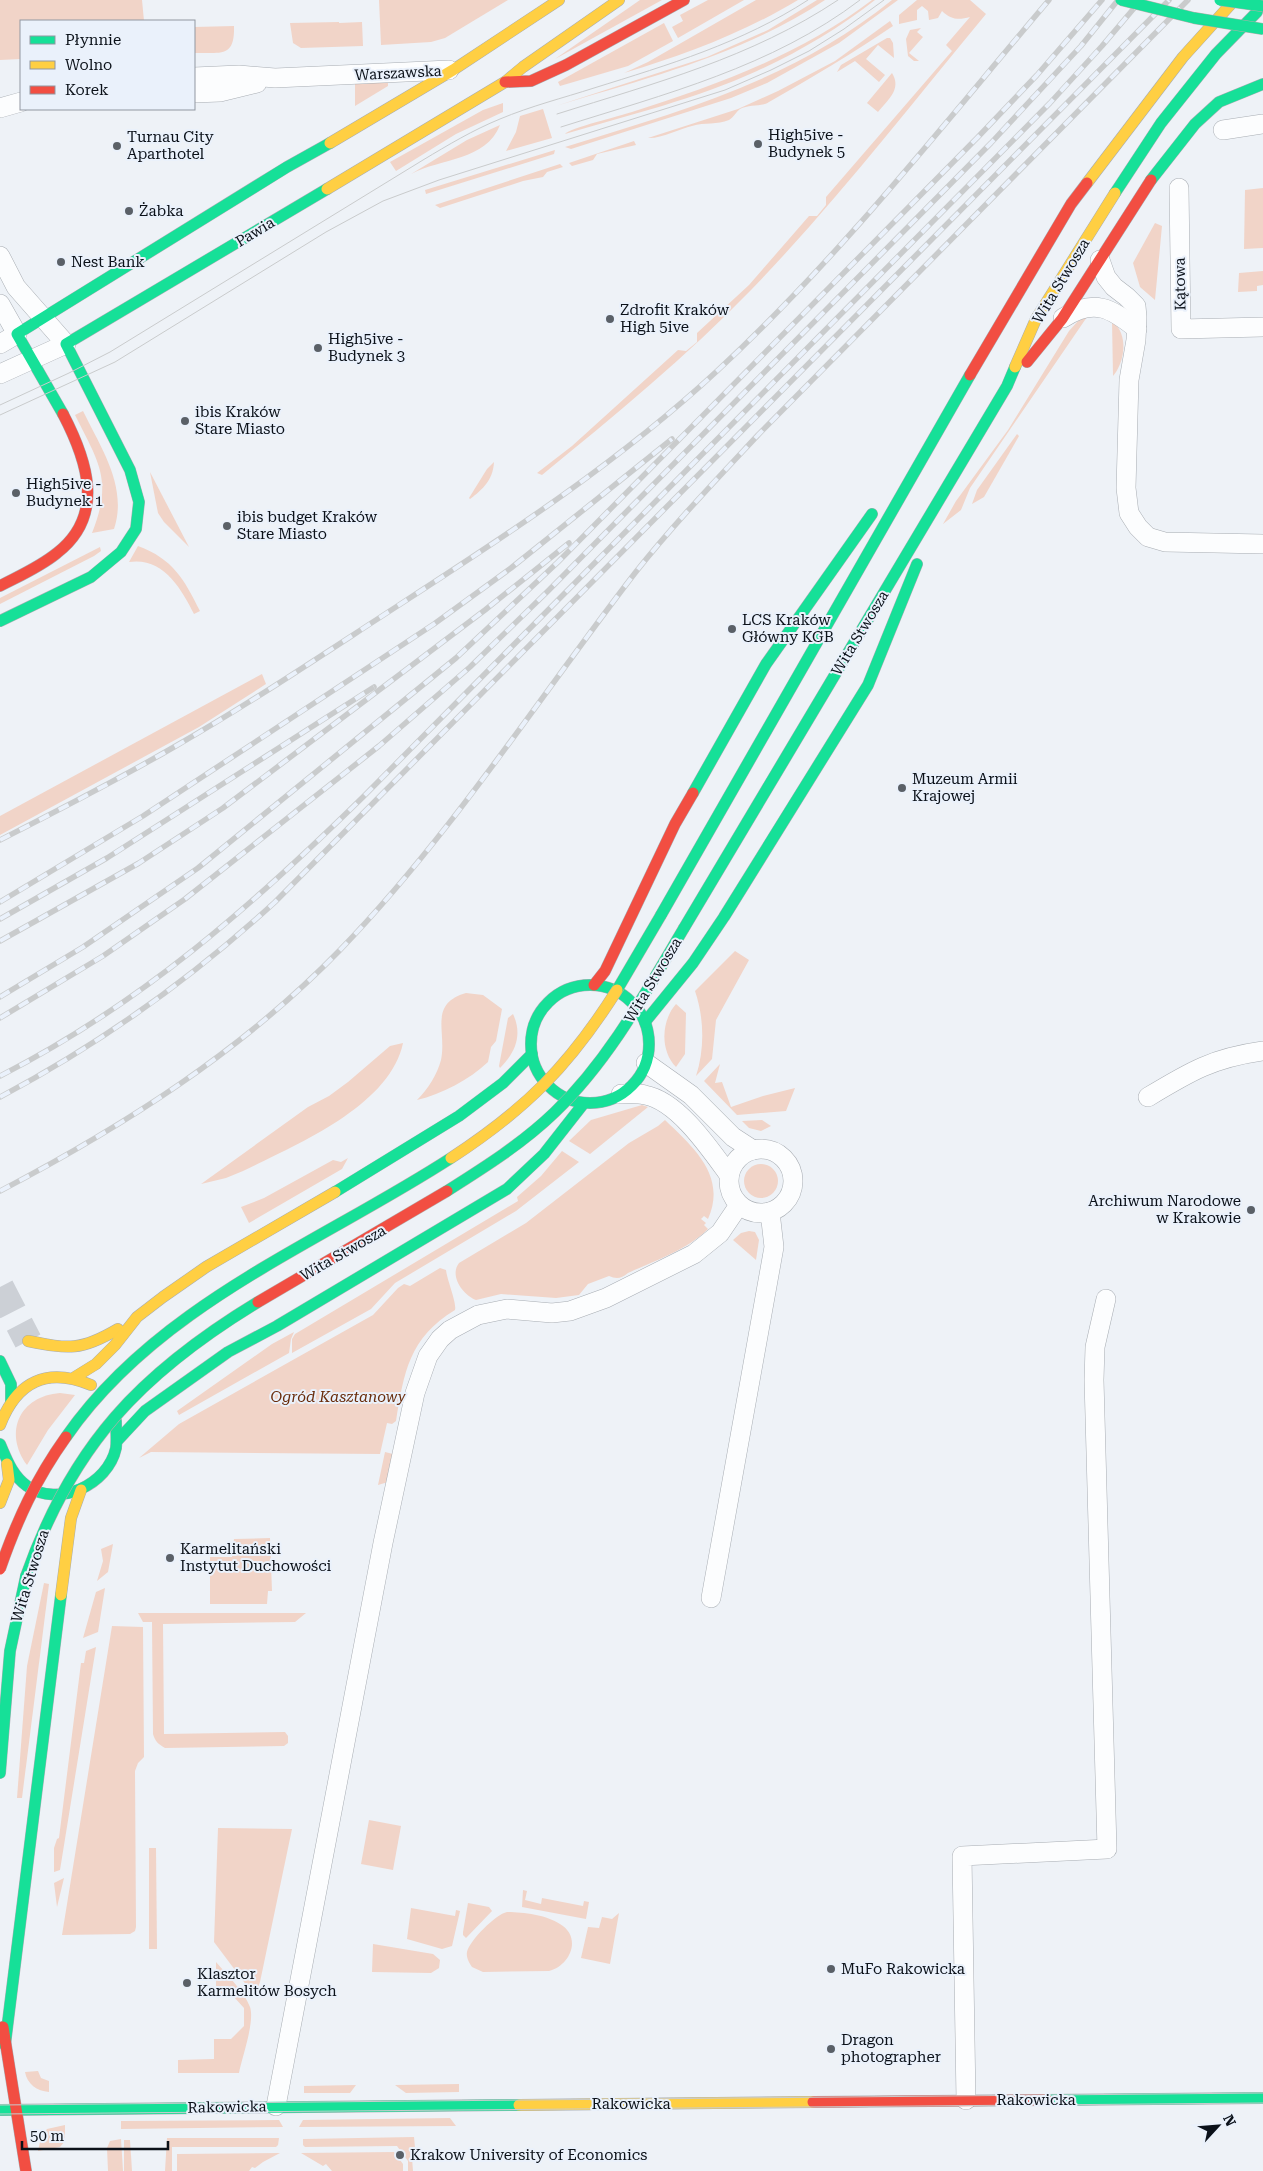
<svg xmlns="http://www.w3.org/2000/svg" width="1263" height="2171" viewBox="0 0 1263 2171" font-family="'Roboto Serif',serif">
  <style>
    .green { fill: #f1d4c8 }
    .lines { fill: none; stroke-linecap: round; stroke-linejoin: round }
    .secondary-tunnel { stroke: #ccd0d6; stroke-width: 28; stroke-dasharray: 28 14; stroke-linecap: butt }
    .street-casing { stroke: #a8adb3; stroke-width: 20 }
    .fast-casing { stroke: #a8adb3; stroke-width: 12 }
    .slow-casing { stroke: #a8adb3; stroke-width: 12 }
    .jam-casing { stroke: #a8adb3; stroke-width: 12 }
    .street { stroke: #fcfdfe; stroke-width: 19 }
    .fast { stroke: #16e098; stroke-width: 11 }
    .slow { stroke: #ffcf43; stroke-width: 11 }
    .jam { stroke: #f24e42; stroke-width: 11 }
    .tram { stroke: #c9cbcc; stroke-width: 1 }
    .rail-casing { stroke: #c9cbcc; stroke-width: 5.5 }
    .rail { stroke: #eaf1fb; stroke-width: 4; stroke-dasharray: 11; stroke-linecap: butt }
    .fast-bridge-casing { stroke: #b5adab; stroke-width: 12; stroke-linecap: butt }
    .slow-bridge-casing { stroke: #b5adab; stroke-width: 12; stroke-linecap: butt }
    .jam-bridge-casing { stroke: #b5adab; stroke-width: 12; stroke-linecap: butt }
    .fast-bridge { stroke: #16e098; stroke-width: 11 }
    .slow-bridge { stroke: #ffcf43; stroke-width: 11 }
    .jam-bridge { stroke: #f24e42; stroke-width: 11 }
    .poi-dot { fill: #5a6067; stroke: #eaf1fb; stroke-width: 2 }
    .labels { text-anchor: middle; stroke-width: 4; stroke-linejoin: round; paint-order: stroke }
    .street-label { font-size: 15px; fill: #0b1119; stroke: #eaf1fb }
    .poi-label { font-size: 15px; fill: #0b1119; stroke: #eaf1fb; text-anchor: start }
    .park-label { font-size: 15px; font-style: italic; fill: #692c0b; stroke: #eaf1fb }
  </style>
  <rect width="100%" height="100%" fill="#eef2f7"/>
  <g class="green">
    <path d="M0,0H142L144,21H21V59L0,60Z"/>
    <path d="M379,0H508L445,38L431,42L381,45Z"/>
    <path d="M640,0H662L555,59Z"/>
    <path d="M708,0H744L678,38L672,27L683,21L680,15Z"/>
    <path d="M756,0H798C743,33 685,55 624,73L648,62Z"/>
    <path d="M817,0H825C744,54 648,78 556,106L707,57L768,30Z"/>
    <path d="M872,0H875C839,28 799,52 757,71C696,99 629,115 565,134C570,128 620,116 632,112C717,85 800,55 872,0Z"/>
    <path d="M892,0H898L839,43L767,83L731,98L571,149L565,147C684,110 793,80 892,0Z"/>
    <path d="M917,0H970L986,14C909,107 835,203 751,290C686,357 614,416 542,475L537,473L572,446L678,350L686,351L697,342V333L749,285L809,216H817L826,205V197L952,51L946,45L970,17C959,20 951,20 942,11L938,18L929,20L928,11L922,6L917,10V20L899,24V15Z"/>
    <path d="M890,21L893,26C852,54 811,78 769,102C762,107 749,104 740,109C736,112 734,117 729,120C717,125 705,122 692,126C680,129 660,139 648,138L738,109L778,91L835,61Z"/>
    <path d="M339,22V23L362,22L363,46L301,48L293,43L290,23Z"/>
    <path d="M664,23L673,41L628,66L560,86L558,82Z"/>
    <path d="M234,26C235,59 220,52 194,53V27Z"/>
    <path d="M921,28L917,32L923,37L909,53L919,61H914L908,56L906,39L910,30Z"/>
    <path d="M887,38H890L893,43L894,58L878,45L866,59L885,75L879,82L855,61L837,72L841,65Z"/>
    <path d="M892,73C902,89 888,100 878,112L867,103Z"/>
    <path d="M385,82L388,83V86L355,106V84Z"/>
    <path d="M503,103V112L456,134L396,171L390,162L483,110Z"/>
    <path d="M543,109L552,138L506,151L516,132L520,116Z"/>
    <path d="M500,125C486,161 441,158 411,174L467,140Z"/>
    <path d="M634,141L636,145L597,154L593,160L572,166L569,163Z"/>
    <path d="M555,150L554,154L426,194L425,190Z"/>
    <path d="M560,164L563,167L547,172L543,177L523,181L440,208L435,205Z"/>
    <path d="M1263,188V248L1244,249L1245,190Z"/>
    <path d="M1155,223L1162,226L1155,300L1140,287L1133,263Z"/>
    <path d="M1263,271V285L1257,286V291L1238,292L1239,273Z"/>
    <path d="M1087,317L970,488L961,510L943,524L956,501L1008,430L1069,331L1078,321Z"/>
    <path d="M1112,321C1129,334 1125,362 1113,376Z"/>
    <path d="M83,411C101,448 128,487 114,529L92,533C113,480 99,463 75,415Z"/>
    <path d="M1017,434L1019,436L984,497L972,504L977,490Z"/>
    <path d="M494,462C493,480 483,489 470,499L469,498L487,469Z"/>
    <path d="M150,472L189,547L164,522L158,513Z"/>
    <path d="M138,546C173,559 184,579 200,611L194,614C181,588 163,557 129,562Z"/>
    <path d="M100,547L101,551L94,556L0,604V598Z"/>
    <path d="M262,674L266,684L199,727L0,835V816Z"/>
    <path d="M735,951L749,960L716,1020L712,1059L696,1076C705,1049 704,1017 695,991Z"/>
    <path d="M466,993L483,995L502,1009L496,1041L491,1047L488,1062C469,1080 442,1094 417,1100C428,1089 437,1075 441,1060C447,1032 428,1004 466,993Z"/>
    <path d="M676,1004L686,1013L685,1054L676,1067C660,1051 661,1021 676,1004Z"/>
    <path d="M513,1014C523,1035 515,1053 500,1068L499,1066L508,1018Z"/>
    <path d="M403,1043C390,1106 296,1145 243,1171L226,1178L201,1184L308,1107L329,1096L348,1082L390,1046Z"/>
    <path d="M720,1064L715,1083L722,1082L731,1107L763,1096L795,1088L786,1111L737,1115L704,1081Z"/>
    <path d="M642,1105L648,1107L590,1154L569,1141L591,1120Z"/>
    <path d="M665,1120C694,1148 727,1176 708,1219L704,1216L701,1219L706,1223L704,1225L708,1229C687,1250 654,1261 628,1273C621,1279 616,1279 609,1276L588,1284L579,1295L556,1298L501,1294L476,1300C463,1295 449,1276 459,1263L526,1223L629,1143L658,1126Z"/>
    <path d="M762,1120L771,1126L761,1131L749,1128L742,1121Z"/>
    <path d="M562,1151L579,1162L516,1211L395,1283L371,1309L292,1353V1339L295,1334L518,1201L517,1197L541,1176Z"/>
    <path d="M348,1158L342,1169L249,1223L241,1207L264,1198L333,1160L341,1162Z"/>
    <circle cx="761" cy="1181" r="17"/>
    <path d="M749,1231L755,1232L759,1240L756,1260L733,1240L741,1233Z"/>
    <path d="M440,1268L446,1270C447,1280 457,1303 455,1310C409,1338 404,1372 396,1421L392,1424L387,1423L380,1454L151,1452L139,1458L179,1424L373,1315L398,1288L404,1284L410,1286Z"/>
    <path d="M294,1332L291,1339L289,1353L179,1415L177,1411L272,1344Z"/>
    <path d="M60,1393L75,1395L48,1430L27,1465C3,1432 20,1396 60,1393Z"/>
    <path d="M385,1452L393,1454L388,1482L378,1485Z"/>
    <path d="M270,1538L272,1591H268L267,1604H210V1557H232L234,1539Z"/>
    <path d="M113,1544L108,1572L97,1581L103,1561L101,1549Z"/>
    <path d="M44,1583L49,1584L22,1798H17L27,1666Z"/>
    <path d="M105,1588L98,1632L83,1638L96,1592Z"/>
    <path d="M138,1613H306L295,1622L163,1624L164,1734L285,1732L288,1736V1743L284,1746L165,1748C158,1744 155,1741 153,1734L152,1622H143Z"/>
    <path d="M112,1626L143,1627L144,1757L138,1763L135,1771L136,1927L135,1931L130,1934L62,1935Z"/>
    <path d="M96,1647L60,1870L54,1872V1848L57,1839L59,1838L81,1663H84L86,1651Z"/>
    <path d="M369,1820L401,1826L393,1870L361,1864Z"/>
    <path d="M218,1828L292,1829L260,1982L258,1987L251,1990L247,1986L214,1942Z"/>
    <path d="M149,1848H156L157,1949H149Z"/>
    <path d="M64,1878L57,1907L54,1883Z"/>
    <path d="M523,1890L527,1891L525,1900L541,1904L542,1898L583,1906L584,1901L589,1902L586,1919L522,1907Z"/>
    <path d="M468,1903L489,1907L492,1911L466,1938L463,1935V1932Z"/>
    <path d="M411,1908L455,1916L456,1910L460,1911L452,1946L442,1949L407,1939Z"/>
    <path d="M507,1912C522,1912 547,1915 560,1924C582,1937 571,1965 549,1971L483,1972L472,1967C469,1963 466,1957 467,1952C469,1941 496,1914 507,1912Z"/>
    <path d="M619,1913L610,1964L581,1958L588,1927L599,1928L602,1917L612,1919Z"/>
    <path d="M373,1944L433,1954L440,1960L439,1968L431,1973L372,1972Z"/>
    <path d="M216,1962C227,1975 244,1991 250,2007C255,2022 242,2057 239,2073H178V2060L214,2059V2039H231L244,2026V2008L234,1997L216,1993Z"/>
    <path d="M38,2071L41,2078L49,2081V2092C37,2091 27,2084 25,2072Z"/>
    <path d="M459,2084V2092L406,2093L395,2085Z"/>
    <path d="M356,2085L350,2093H304V2086Z"/>
    <path d="M450,2118L456,2126L299,2127L303,2120Z"/>
    <path d="M279,2120L283,2127L121,2129V2121Z"/>
    <path d="M65,2125V2141L60,2147L38,2151L41,2137L47,2129Z"/>
    <path d="M414,2137L416,2158H412L413,2171H408V2161L397,2146L305,2147L303,2145V2139Z"/>
    <path d="M167,2138H279L278,2145L276,2147H172V2171H165Z"/>
    <path d="M121,2139L123,2171H108L107,2148L110,2141Z"/>
    <path d="M124,2140H130L132,2171H124Z"/>
    <path d="M394,2152L403,2164V2171H332L326,2164L323,2166L301,2153Z"/>
    <path d="M280,2153L263,2162L255,2168L252,2167L249,2171H177V2154Z"/>
  </g>
  <g class="lines">
    <path class="secondary-tunnel" d="M0,1287L28,1341"/>
    <defs>
      <g id="street">
        <path d="M194,77L239,75L275,78L449,70"/>
        <path d="M194,93L220,92L257,83"/>
        <path d="M0,108L21,102"/>
        <path d="M1223,130L1263,124"/>
        <path d="M1179,188L1181,329L1263,327"/>
        <path d="M0,256L16,287L66,344L0,374"/>
        <path d="M1100,260L1106,277L1114,287L1127,297L1136,306L1137,317L1136,340L1129,380L1126,488L1129,513L1138,527L1148,537L1165,542L1263,544"/>
        <path d="M0,304L17,334L0,344"/>
        <path d="M1063,318C1094,298 1111,308 1137,329"/>
        <path d="M646,1063L691,1095L733,1137L753,1150"/>
        <path d="M621,1094C629,1094 637,1093 645,1095C678,1101 710,1149 729,1175"/>
        <path d="M1148,1097C1191,1071 1213,1058 1263,1051"/>
        <circle cx="761" cy="1181" r="32"/>
        <path d="M711,1598L774,1247L770,1212"/>
        <path d="M966,2100L962,1856L1107,1849L1094,1380L1095,1347L1106,1299"/>
        <path d="M276,2106L383,1543L415,1393L428,1356L440,1339L450,1330L478,1315L507,1309L552,1313L570,1311L606,1298L694,1254L720,1233L739,1205"/>
      </g>
      <g id="fast">
        <path d="M1151,180L1195,124L1219,102L1263,84"/>
        <path d="M1115,193L1161,123L1216,54L1257,12"/>
        <path d="M63,414L17,334L287,167L330,143"/>
        <path d="M0,621L91,577L121,552L136,529L139,502L130,470L66,344L327,189"/>
        <path d="M693,793L766,664L872,514"/>
        <path d="M661,915L970,375"/>
        <path d="M684,928L1007,386L1015,367"/>
        <circle cx="590" cy="1044" r="59"/>
        <path d="M645,1022L693,963L724,917L868,685L917,564"/>
        <path d="M335,1192L459,1116L503,1083L532,1054"/>
        <path d="M0,1361L11,1384V1403"/>
        <path d="M118,1440L145,1411L228,1352L277,1326L507,1189L544,1154L584,1103"/>
        <path d="M0,1444C7,1460 12,1475 27,1486C58,1508 108,1485 116,1448C117,1440 116,1429 116,1421"/>
        <path d="M0,1773L10,1651L26,1576"/>
        <path d="M5,2045L61,1595"/>
        <path d="M1047,2100L1263,2098"/>
        <path d="M0,2110L519,2105"/>
      </g>
      <g id="slow">
        <path d="M330,143L453,70L559,0"/>
        <path d="M1087,183L1183,57L1230,5"/>
        <path d="M327,189L505,82L523,67L619,0"/>
        <path d="M1015,367L1036,319L1115,193"/>
        <path d="M28,1341C69,1349 81,1351 118,1329"/>
        <path d="M75,1377L96,1364L115,1345L137,1317L163,1297L206,1267L335,1192"/>
        <path d="M0,1425C17,1381 47,1367 91,1385"/>
        <path d="M0,1503L9,1480L7,1464"/>
        <path d="M61,1595L71,1518L81,1490"/>
        <path d="M519,2105L813,2102"/>
      </g>
      <g id="jam">
        <path d="M505,82L531,81L566,65L684,0"/>
        <path d="M1027,362L1062,319L1151,180"/>
        <path d="M970,375L1071,204L1087,183"/>
        <path d="M0,586C19,576 40,567 57,553C106,515 87,460 63,414"/>
        <path d="M594,985L605,971L675,824L693,793"/>
        <path d="M3,2027L26,2171"/>
        <path d="M813,2102L1047,2100"/>
      </g>
    </defs>
    <use href="#street" class="street-casing"/>
    <use href="#fast" class="fast-casing"/>
    <use href="#slow" class="slow-casing"/>
    <use href="#jam" class="jam-casing"/>
    <use href="#street" class="street"/>
    <use href="#fast" class="fast"/>
    <use href="#slow" class="slow"/>
    <use href="#jam" class="jam"/>
    <g class="tram">
      <path d="M557,114C655,83 751,58 838,0"/>
      <path d="M561,127C665,94 772,67 860,0"/>
      <path d="M0,405L69,373L110,352L423,160C448,145 473,130 500,119C531,106 563,98 594,88C668,65 742,43 808,0"/>
      <path d="M0,415L115,362L326,232L383,201L439,180L725,90L771,70L809,51L844,29L884,0"/>
      <path d="M0,2105L1263,2093"/>
      <path d="M0,2114L1263,2103"/>
    </g>
    <defs>
      <g id="rail">
        <path d="M0,840C59,810 117,780 174,747C251,703 325,653 399,605C510,533 620,461 717,371C839,258 942,126 1049,0"/>
        <path d="M0,902L143,816L434,624L511,568L672,439"/>
        <path d="M0,919L107,858L374,687"/>
        <path d="M0,941L139,863L223,808L485,610L569,543"/>
        <path d="M0,997L83,947L198,868L456,658L558,562L978,137L1037,75L1102,0"/>
        <path d="M0,1018L103,956L185,899L379,746L470,667L548,591L991,143L1081,46L1118,0"/>
        <path d="M0,1076C141,1004 252,906 363,797L1050,103L1102,46L1141,0"/>
        <path d="M0,1097C100,1044 191,979 275,902L1169,0"/>
        <path d="M0,1191C124,1126 242,1051 340,950C451,835 538,699 635,573C673,525 716,480 758,435L1188,0"/>
      </g>
    </defs>
    <use href="#rail" class="rail-casing"/>
    <use href="#rail" class="rail"/>
    <defs>
      <g id="fast-bridge">
        <path d="M1121,0L1194,18L1263,29"/>
        <path d="M1220,0L1263,6"/>
        <path d="M617,990L661,915"/>
        <path d="M447,1191C485,1167 523,1143 555,1112C609,1060 646,992 684,928"/>
        <path d="M66,1437C158,1304 320,1243 451,1158"/>
        <path d="M26,1576C72,1445 141,1373 258,1302"/>
      </g>
      <path id="slow-bridge" d="M451,1158C526,1109 569,1066 617,990"/>
      <g id="jam-bridge">
        <path d="M258,1302L447,1191"/>
        <path d="M0,1569C17,1520 36,1479 66,1437"/>
      </g>
    </defs>
    <use href="#fast-bridge" class="fast-bridge-casing"/>
    <use href="#slow-bridge" class="slow-bridge-casing"/>
    <use href="#jam-bridge" class="jam-bridge-casing"/>
    <use href="#fast-bridge" class="fast-bridge"/>
    <use href="#slow-bridge" class="slow-bridge"/>
    <use href="#jam-bridge" class="jam-bridge"/>
  </g>
  <g class="poi-dot">
    <circle cx="758" cy="144" r="5"/>
    <circle cx="117" cy="146" r="5"/>
    <circle cx="129" cy="211" r="5"/>
    <circle cx="61" cy="262" r="5"/>
    <circle cx="610" cy="319" r="5"/>
    <circle cx="318" cy="348" r="5"/>
    <circle cx="185" cy="421" r="5"/>
    <circle cx="16" cy="493" r="5"/>
    <circle cx="227" cy="526" r="5"/>
    <circle cx="732" cy="629" r="5"/>
    <circle cx="902" cy="788" r="5"/>
    <circle cx="1251" cy="1210" r="5"/>
    <circle cx="170" cy="1558" r="5"/>
    <circle cx="831" cy="1969" r="5"/>
    <circle cx="187" cy="1983" r="5"/>
    <circle cx="831" cy="2049" r="5"/>
    <circle cx="400" cy="2155" r="5"/>
  </g>
  <g class="labels">
    <g class="street-label">
      <text transform="translate(398 73) rotate(-3)" y="5">Warszawska</text>
      <text transform="translate(255 232) rotate(-31)" y="5">Pawia</text>
      <text transform="translate(1061 281) rotate(-59)" y="5">Wita Stwosza</text>
      <text transform="translate(1180 284) rotate(-91)" y="5">Kątowa</text>
      <text transform="translate(860 633) rotate(-59)" y="5">Wita Stwosza</text>
      <text transform="translate(653 980) rotate(-59)" y="5">Wita Stwosza</text>
      <text transform="translate(343 1253) rotate(-30)" y="5">Wita Stwosza</text>
      <text transform="translate(30 1576) rotate(-73)" y="5">Wita Stwosza</text>
      <text x="1036" y="2105">Rakowicka</text>
      <text x="631" y="2109">Rakowicka</text>
      <text transform="translate(227 2107) rotate(-1)" y="5">Rakowicka</text>
    </g>
    <g class="poi-label">
      <text x="768" y="140">High5ive -<tspan x="768" dy="17">Budynek 5</tspan></text>
      <text x="127" y="142">Turnau City<tspan x="127" dy="17">Aparthotel</tspan></text>
      <text x="139" y="216">Żabka</text>
      <text x="71" y="267">Nest Bank</text>
      <text x="620" y="315">Zdrofit Kraków<tspan x="620" dy="17">High 5ive</tspan></text>
      <text x="328" y="344">High5ive -<tspan x="328" dy="17">Budynek 3</tspan></text>
      <text x="195" y="417">ibis Kraków<tspan x="195" dy="17">Stare Miasto</tspan></text>
      <text x="26" y="489">High5ive -<tspan x="26" dy="17">Budynek 1</tspan></text>
      <text x="237" y="522">ibis budget Kraków<tspan x="237" dy="17">Stare Miasto</tspan></text>
      <text x="742" y="625">LCS Kraków<tspan x="742" dy="17">Główny KGB</tspan></text>
      <text x="912" y="784">Muzeum Armii<tspan x="912" dy="17">Krajowej</tspan></text>
      <text x="1241" y="1206" text-anchor="end">Archiwum Narodowe<tspan x="1241" dy="17">w Krakowie</tspan></text>
      <text x="180" y="1554">Karmelitański<tspan x="180" dy="17">Instytut Duchowości</tspan></text>
      <text x="841" y="1974">MuFo Rakowicka</text>
      <text x="197" y="1979">Klasztor<tspan x="197" dy="17">Karmelitów Bosych</tspan></text>
      <text x="841" y="2045">Dragon<tspan x="841" dy="17">photographer</tspan></text>
      <text x="410" y="2160">Krakow University of Economics</text>
    </g>
    <g class="park-label">
      <text x="338" y="1402">Ogród Kasztanowy</text>
    </g>
  </g>
  <rect x="20" y="20" width="175" height="90" fill="#eaf1fb" stroke="#9197a1"/>
  <rect x="30" y="36" width="25" height="8" fill="#16e098" stroke="#9197a1"/>
  <text x="65" y="45" font-size="15" fill="#0b1119">Płynnie</text>
  <rect x="30" y="61" width="25" height="8" fill="#ffcf43" stroke="#9197a1"/>
  <text x="65" y="70" font-size="15" fill="#0b1119">Wolno</text>
  <rect x="30" y="86" width="25" height="8" fill="#f24e42" stroke="#9197a1"/>
  <text x="65" y="95" font-size="15" fill="#0b1119">Korek</text>
  <g transform="translate(1218 2126) rotate(64)" stroke="#eaf1fb" stroke-width="4" paint-order="stroke">
  <path d="M0-4L9 19L0 12L-9 19Z" fill="#0b1119"/>
  <text y="-8" font-size="14" font-weight="bold" text-anchor="middle" fill="#0b1119">N</text>
  </g>
  <path d="M22 2141v8h146v-8" fill="none" stroke="#0b1119" stroke-width="2.5"/>
  <text x="30" y="2141" font-size="15" fill="#0b1119" stroke="#eaf1fb" stroke-width="4" paint-order="stroke">50 m</text>
</svg>
